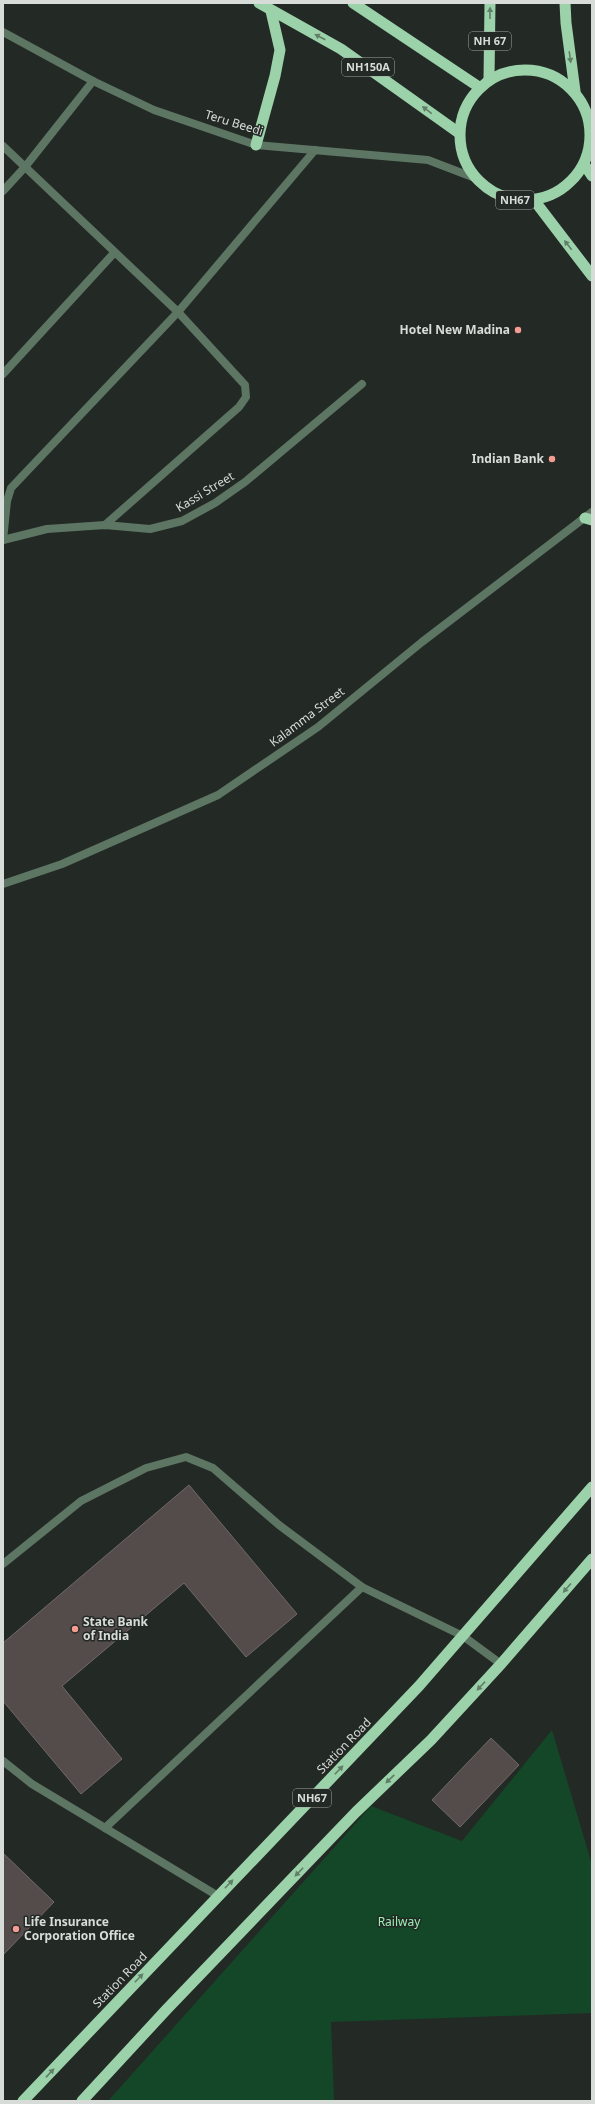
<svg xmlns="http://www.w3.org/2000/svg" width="595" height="2104" viewBox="0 0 595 2104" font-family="'Noto Sans',sans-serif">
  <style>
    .green { fill: #134727 }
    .building { fill: #544c4b; stroke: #716968 }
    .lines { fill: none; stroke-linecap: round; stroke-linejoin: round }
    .service { stroke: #5d7563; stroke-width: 8 }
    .minor { stroke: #5d7563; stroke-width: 8 }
    .tertiary { stroke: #5d7563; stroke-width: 8 }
    .trunk { stroke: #9cd2aa; stroke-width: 11 }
    .oneway { fill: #607e68 }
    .poi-dot { fill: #f59c92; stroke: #232925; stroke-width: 1.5 }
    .labels { text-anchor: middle; stroke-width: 3; stroke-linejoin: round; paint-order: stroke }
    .shield { fill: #232925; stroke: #a2a6a3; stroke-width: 1 }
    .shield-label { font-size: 11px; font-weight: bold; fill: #d8dcd9 }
    .street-label { font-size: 12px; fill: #d8dcd9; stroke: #232925 }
    .poi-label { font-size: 12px; font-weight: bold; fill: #d8dcd9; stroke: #232925; text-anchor: end }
    .park-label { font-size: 12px; fill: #9befb4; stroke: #232925 }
  </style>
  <rect width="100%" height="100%" fill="#232925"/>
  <path class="green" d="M552,1730L591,1861L592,2013L331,2022L334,2101H108L371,1806L462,1841Z"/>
  <g class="building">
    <path d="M189,1485L297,1614L246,1657L184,1583L62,1686L122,1759L81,1794L3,1701V1643Z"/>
    <path d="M491,1738L519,1765L460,1827L432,1800Z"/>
    <path d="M3,1853L54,1902L3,1955Z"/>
  </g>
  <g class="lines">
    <g class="service">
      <path d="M3,1564L81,1501L146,1468L186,1457L213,1468L279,1525L362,1587L463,1636L501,1664"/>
      <path d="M3,1761L32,1784L218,1896"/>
      <path d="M105,1828L362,1587"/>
    </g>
    <g class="minor">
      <path d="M3,146L178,312L245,385L246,397L239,407L105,525"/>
      <path d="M3,191L25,167L93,81"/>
      <path d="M3,374L114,253"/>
      <path d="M3,540L7,501L11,488L178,312L315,150"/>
      <path d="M3,540L47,529L105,525L150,529L182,521L215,503L245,482L362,384"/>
    </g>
    <g class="tertiary">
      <path d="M3,32L93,81L154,110L256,145L428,160L475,178"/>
      <path d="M3,884L62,864L218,795L318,727L422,642L592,512"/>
    </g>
    <g class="trunk">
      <path d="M259,3L341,49L459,133"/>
      <path d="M353,3L479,87"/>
      <path d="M565,3L566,23L575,91"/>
      <circle cx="525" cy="135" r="65"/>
      <path d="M489,79L490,3"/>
      <path d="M256,145L275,76L280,50L271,11"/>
      <path d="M584,164L592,176"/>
      <path d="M534,200L592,276"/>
      <path d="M585,518L592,520"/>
      <path d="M23,2101L419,1686L592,1487"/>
      <path d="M82,2101L167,2009L356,1812L431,1740L501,1664L592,1559"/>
    </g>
  </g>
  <defs><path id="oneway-solid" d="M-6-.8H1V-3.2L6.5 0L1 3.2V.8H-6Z"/></defs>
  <g class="oneway">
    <use href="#oneway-solid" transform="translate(490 13) rotate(-89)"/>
    <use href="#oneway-solid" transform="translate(320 37) rotate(-152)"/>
    <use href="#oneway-solid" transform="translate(570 57) rotate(82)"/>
    <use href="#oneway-solid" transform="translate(427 110) rotate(-143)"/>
    <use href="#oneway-solid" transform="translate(568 245) rotate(-128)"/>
    <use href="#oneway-solid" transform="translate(567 1588) rotate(131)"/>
    <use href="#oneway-solid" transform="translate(481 1686) rotate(133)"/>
    <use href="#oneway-solid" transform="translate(339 1770) rotate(-46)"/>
    <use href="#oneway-solid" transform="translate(390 1779) rotate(136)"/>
    <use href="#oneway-solid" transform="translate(299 1872) rotate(134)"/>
    <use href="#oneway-solid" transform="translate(229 1884) rotate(-46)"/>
    <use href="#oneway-solid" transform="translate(139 1978) rotate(-46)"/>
    <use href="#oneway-solid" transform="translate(50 2073) rotate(-47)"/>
  </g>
  <g class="poi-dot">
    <circle cx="518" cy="330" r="4"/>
    <circle cx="552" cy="459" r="4"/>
    <circle cx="75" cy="1629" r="4"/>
    <circle cx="16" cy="1929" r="4"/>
  </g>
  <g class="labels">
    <g class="shield">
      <rect x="469" y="32" width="42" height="18" rx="3"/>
      <rect x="342" y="58" width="52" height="18" rx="3"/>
      <rect x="496" y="191" width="38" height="18" rx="3"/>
      <rect x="293" y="1789" width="38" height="18" rx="3"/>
    </g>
    <g class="shield-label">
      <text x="490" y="45">NH 67</text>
      <text x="368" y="71">NH150A</text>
      <text x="515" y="204">NH67</text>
      <text x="312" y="1802">NH67</text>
    </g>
    <g class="street-label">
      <text transform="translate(234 123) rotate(17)" y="4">Teru Beedi</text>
      <text transform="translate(205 492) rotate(-31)" y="4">Kassi Street</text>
      <text transform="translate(307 717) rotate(-37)" y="4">Kalamma Street</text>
      <text transform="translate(344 1746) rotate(-46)" y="4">Station Road</text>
      <text transform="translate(120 1980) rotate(-46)" y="4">Station Road</text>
    </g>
    <g class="poi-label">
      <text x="510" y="334">Hotel New Madina</text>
      <text x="544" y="463">Indian Bank</text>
      <text x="83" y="1626" text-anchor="start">State Bank<tspan x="83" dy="14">of India</tspan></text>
      <text x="24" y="1926" text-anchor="start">Life Insurance<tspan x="24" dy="14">Corporation Office</tspan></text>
    </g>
    <g class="park-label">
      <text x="399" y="1926">Railway</text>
    </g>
  </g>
  <rect width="595" height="2104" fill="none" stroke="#d8dcd9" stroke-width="8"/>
</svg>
